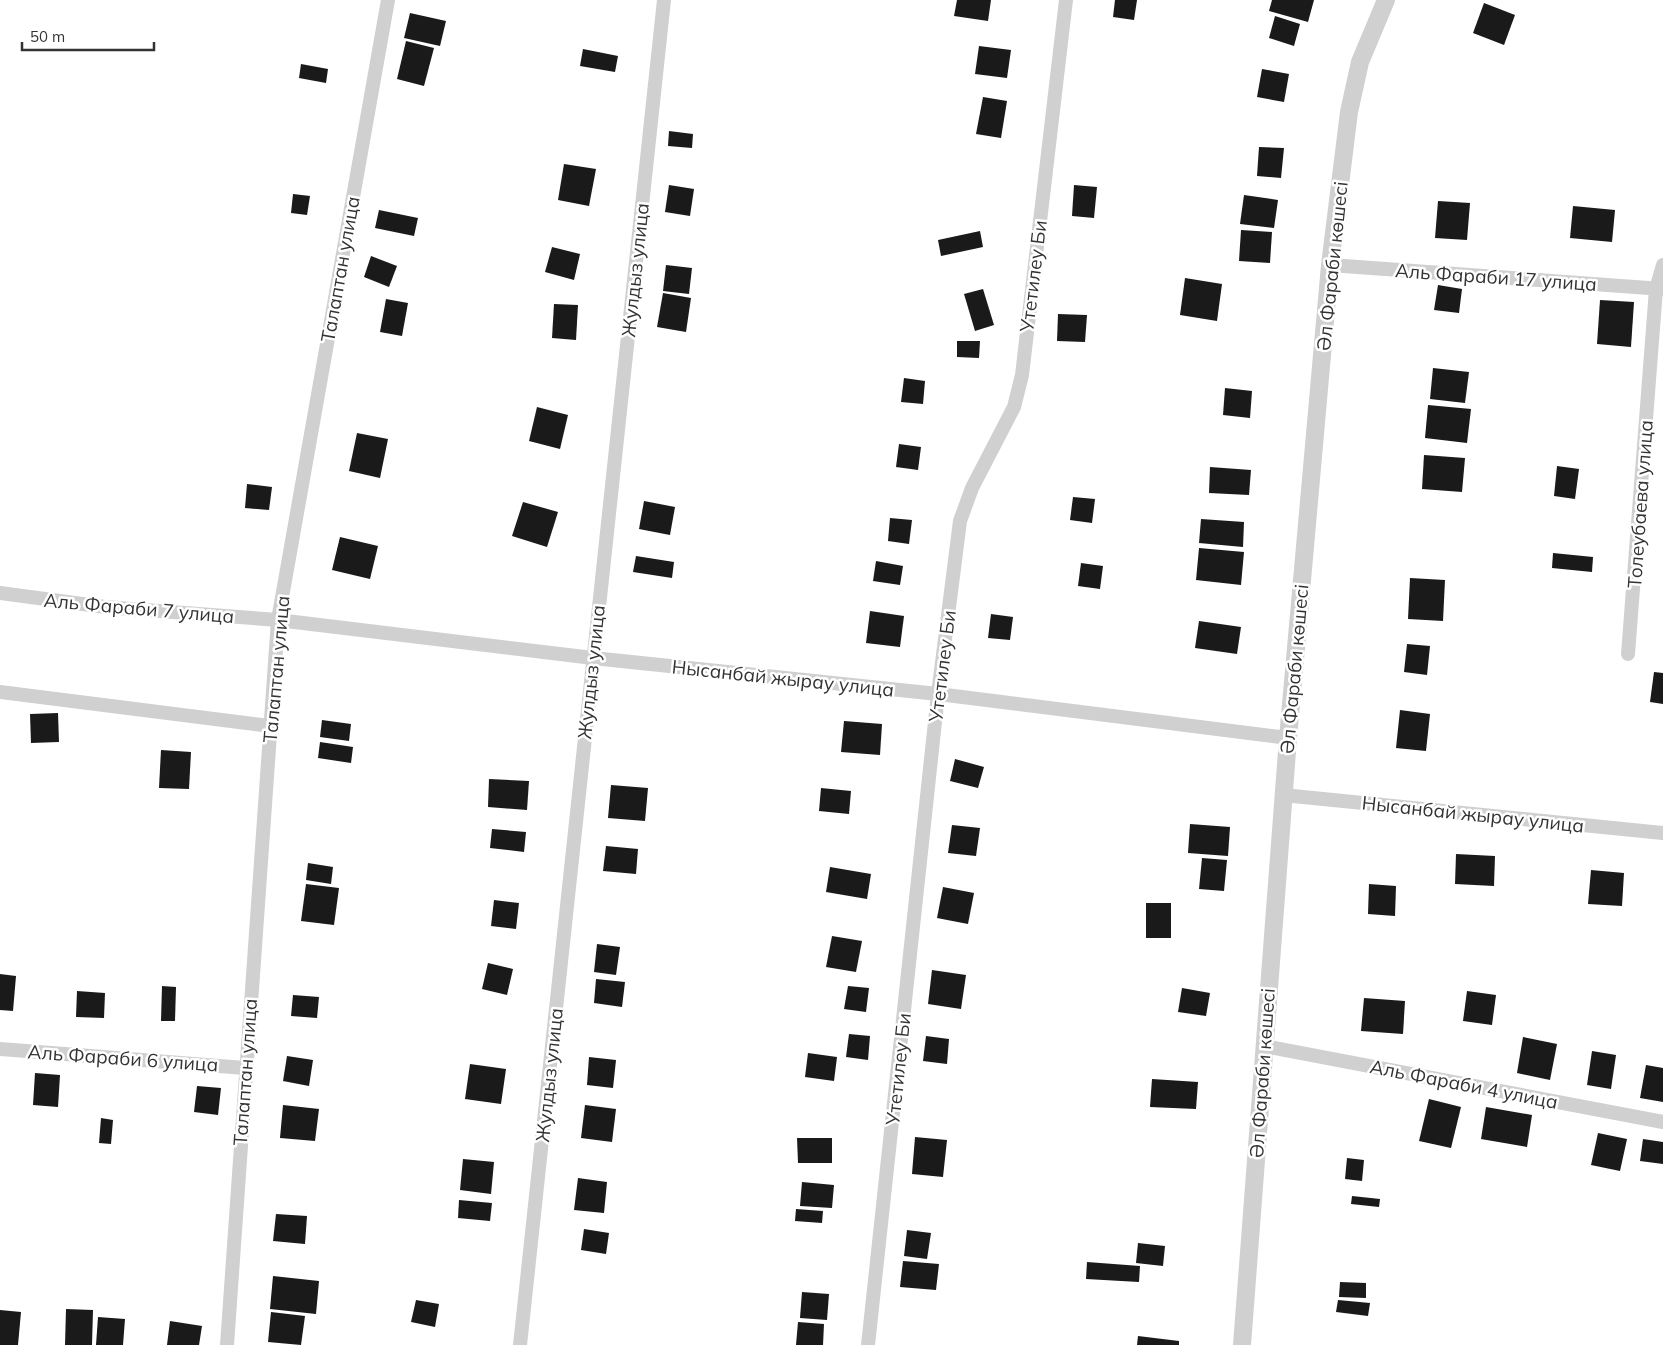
<svg xmlns="http://www.w3.org/2000/svg" width="1663" height="1345" viewBox="0 0 1663 1345" font-family="Mulish,sans-serif">
  <style>
    .building { fill: #1a1a1a }
    .lines { fill: none; stroke-linecap: round; stroke-linejoin: round }
    .minor { stroke: #d0d0d0; stroke-width: 14 }
    .tertiary { stroke: #d0d0d0; stroke-width: 18 }
    .labels { text-anchor: middle; stroke-width: 5; stroke-linejoin: round; paint-order: stroke }
    .street-label { font-size: 19px; fill: #333; stroke: #fff }
  </style>
  <rect width="100%" height="100%" fill="#fff"/>
  <g class="building">
    <path d="M957,0H991L988,21L954,16Z"/>
    <path d="M1115,0H1137L1134,20L1113,17Z"/>
    <path d="M1272,0H1314L1308,22L1269,11Z"/>
    <path d="M1484,3L1515,15L1504,45L1473,33Z"/>
    <path d="M410,13L446,21L440,46L404,38Z"/>
    <path d="M1275,16L1300,24L1294,46L1269,38Z"/>
    <path d="M406,41L434,48L424,86L397,79Z"/>
    <path d="M979,46L1011,50L1007,78L975,74Z"/>
    <path d="M583,49L618,56L615,72L580,66Z"/>
    <path d="M301,64L328,69L326,83L299,78Z"/>
    <path d="M1262,69L1289,74L1284,102L1257,97Z"/>
    <path d="M983,97L1007,101L1001,138L976,134Z"/>
    <path d="M669,131L693,134L692,148L668,146Z"/>
    <path d="M1259,147L1284,148L1281,178L1257,176Z"/>
    <path d="M564,164L596,169L589,206L558,200Z"/>
    <path d="M669,185L694,189L690,216L665,212Z"/>
    <path d="M1074,185L1097,187L1094,218L1072,216Z"/>
    <path d="M293,194L310,196L307,215L291,213Z"/>
    <path d="M1244,195L1278,200L1274,228L1240,224Z"/>
    <path d="M1438,201L1470,203L1467,240L1435,238Z"/>
    <path d="M1573,206L1615,210L1612,242L1570,238Z"/>
    <path d="M379,210L418,218L414,236L375,228Z"/>
    <path d="M1241,230L1272,232L1270,263L1239,261Z"/>
    <path d="M980,231L983,247L941,256L938,240Z"/>
    <path d="M552,247L580,254L574,280L545,272Z"/>
    <path d="M371,256L397,266L389,287L364,277Z"/>
    <path d="M666,265L692,268L689,294L663,291Z"/>
    <path d="M1185,278L1222,284L1217,321L1180,315Z"/>
    <path d="M1438,285L1462,289L1459,313L1434,310Z"/>
    <path d="M983,289L994,325L975,331L964,294Z"/>
    <path d="M663,293L691,298L686,332L657,327Z"/>
    <path d="M386,299L408,303L402,336L380,332Z"/>
    <path d="M1600,300L1634,302L1631,347L1597,344Z"/>
    <path d="M554,304L578,305L576,340L552,338Z"/>
    <path d="M1058,314L1087,315L1085,342L1057,341Z"/>
    <path d="M957,341H980L979,358L957,357Z"/>
    <path d="M1433,368L1469,372L1465,403L1430,399Z"/>
    <path d="M904,378L925,381L923,404L901,402Z"/>
    <path d="M1225,388L1252,391L1250,418L1223,415Z"/>
    <path d="M1428,405L1471,409L1467,443L1425,438Z"/>
    <path d="M537,407L568,415L560,449L529,441Z"/>
    <path d="M357,433L388,439L380,478L349,471Z"/>
    <path d="M899,444L921,447L918,470L896,467Z"/>
    <path d="M1424,455L1465,458L1462,492L1422,489Z"/>
    <path d="M1557,466L1579,469L1575,499L1554,496Z"/>
    <path d="M1210,467L1251,470L1249,495L1209,493Z"/>
    <path d="M247,484L272,487L269,510L245,508Z"/>
    <path d="M1073,497L1095,499L1092,523L1070,520Z"/>
    <path d="M644,501L675,507L670,535L639,529Z"/>
    <path d="M523,502L558,512L547,547L512,536Z"/>
    <path d="M890,518L912,520L909,544L888,541Z"/>
    <path d="M1201,519L1244,522L1243,547L1199,543Z"/>
    <path d="M340,537L378,546L370,579L332,570Z"/>
    <path d="M1199,548L1244,552L1241,585L1196,580Z"/>
    <path d="M1553,553L1593,557L1592,572L1552,568Z"/>
    <path d="M636,556L674,562L672,578L633,572Z"/>
    <path d="M876,561L903,566L900,585L873,581Z"/>
    <path d="M1081,563L1103,566L1100,589L1078,586Z"/>
    <path d="M1410,578L1445,580L1443,621L1408,619Z"/>
    <path d="M870,611L904,616L900,647L866,643Z"/>
    <path d="M991,614L1013,617L1010,640L988,638Z"/>
    <path d="M1199,621L1241,627L1237,654L1195,648Z"/>
    <path d="M1407,644L1430,646L1427,675L1404,672Z"/>
    <path d="M1654,672L1663,673V704L1650,702Z"/>
    <path d="M1400,710L1430,714L1426,751L1396,748Z"/>
    <path d="M58,713L59,742L31,743L30,714Z"/>
    <path d="M322,720L351,724L349,741L320,737Z"/>
    <path d="M844,721L882,724L880,755L841,752Z"/>
    <path d="M320,742L353,747L351,763L318,758Z"/>
    <path d="M161,750L191,752L189,789L159,788Z"/>
    <path d="M955,759L984,767L978,788L950,781Z"/>
    <path d="M489,779L529,781L527,810L488,807Z"/>
    <path d="M611,785L648,788L645,821L608,818Z"/>
    <path d="M821,788L851,791L849,814L819,811Z"/>
    <path d="M1190,824L1230,827L1228,856L1188,853Z"/>
    <path d="M952,825L980,828L976,856L948,853Z"/>
    <path d="M492,829L526,832L524,852L490,848Z"/>
    <path d="M606,846L638,849L636,874L603,871Z"/>
    <path d="M1456,854L1495,856L1494,886L1455,884Z"/>
    <path d="M1202,858L1227,860L1224,891L1199,889Z"/>
    <path d="M308,863L333,867L331,884L306,880Z"/>
    <path d="M830,867L871,874L867,899L826,892Z"/>
    <path d="M1591,870L1624,873L1622,906L1588,904Z"/>
    <path d="M306,884L339,888L334,925L301,921Z"/>
    <path d="M1369,884L1396,886L1395,916L1368,914Z"/>
    <path d="M943,887L974,893L968,924L937,918Z"/>
    <path d="M494,900L519,903L516,929L491,926Z"/>
    <rect x="1146" y="903" width="25" height="35"/>
    <path d="M832,936L862,941L856,972L826,967Z"/>
    <path d="M597,944L620,947L616,975L594,972Z"/>
    <path d="M488,963L513,969L507,995L482,989Z"/>
    <path d="M932,970L966,975L961,1009L928,1004Z"/>
    <path d="M0,974L16,976L13,1011L0,1010Z"/>
    <path d="M596,979L625,982L622,1007L594,1003Z"/>
    <path d="M162,986L176,987L175,1021H161Z"/>
    <path d="M848,986L869,988L866,1012L844,1009Z"/>
    <path d="M1182,988L1210,993L1206,1016L1178,1012Z"/>
    <path d="M77,991L105,993L104,1018L76,1017Z"/>
    <path d="M1467,991L1496,995L1492,1025L1463,1021Z"/>
    <path d="M293,995L319,997L317,1018L291,1016Z"/>
    <path d="M1364,998L1405,1001L1403,1034L1361,1031Z"/>
    <path d="M849,1034L870,1036L868,1060L846,1057Z"/>
    <path d="M926,1036L949,1039L947,1064L923,1061Z"/>
    <path d="M1523,1037L1557,1044L1550,1080L1517,1073Z"/>
    <path d="M1592,1051L1616,1055L1611,1089L1587,1085Z"/>
    <path d="M808,1053L837,1057L834,1081L805,1077Z"/>
    <path d="M287,1056L313,1060L309,1086L283,1081Z"/>
    <path d="M589,1057L616,1060L613,1088L587,1085Z"/>
    <path d="M470,1064L506,1069L501,1104L465,1099Z"/>
    <path d="M1646,1065L1663,1068V1102L1640,1098Z"/>
    <path d="M35,1073L60,1075L58,1107L33,1105Z"/>
    <path d="M1152,1079L1198,1082L1196,1109L1150,1107Z"/>
    <path d="M197,1086L221,1088L218,1115L194,1112Z"/>
    <path d="M1429,1099L1461,1107L1451,1148L1419,1141Z"/>
    <path d="M283,1105L319,1109L315,1141L280,1138Z"/>
    <path d="M585,1105L616,1109L612,1142L581,1138Z"/>
    <path d="M1486,1107L1532,1115L1527,1147L1481,1139Z"/>
    <path d="M101,1118L113,1120L111,1144L99,1143Z"/>
    <path d="M1598,1133L1627,1139L1620,1171L1591,1165Z"/>
    <path d="M915,1137L947,1140L943,1177L912,1174Z"/>
    <path d="M797,1138H832V1163H798Z"/>
    <path d="M1643,1139L1663,1142V1164L1640,1161Z"/>
    <path d="M1347,1158L1364,1160L1362,1181L1345,1179Z"/>
    <path d="M463,1159L494,1162L491,1194L460,1190Z"/>
    <path d="M578,1178L607,1182L604,1213L574,1210Z"/>
    <path d="M802,1182L834,1185L832,1208L800,1206Z"/>
    <path d="M1352,1196L1380,1199L1379,1207L1351,1204Z"/>
    <path d="M459,1200L492,1203L490,1221L458,1218Z"/>
    <path d="M796,1209L823,1211L822,1223L795,1221Z"/>
    <path d="M276,1214L307,1216L305,1244L273,1241Z"/>
    <path d="M584,1229L609,1233L606,1254L581,1250Z"/>
    <path d="M907,1230L931,1233L927,1259L904,1256Z"/>
    <path d="M1138,1243L1165,1246L1163,1266L1136,1263Z"/>
    <path d="M903,1261L939,1264L936,1290L900,1287Z"/>
    <path d="M1087,1262L1140,1266L1139,1282L1086,1279Z"/>
    <path d="M273,1276L319,1281L316,1314L270,1309Z"/>
    <path d="M1340,1282L1366,1283V1298L1339,1297Z"/>
    <path d="M802,1292L829,1294L827,1320L800,1318Z"/>
    <path d="M416,1300L439,1304L435,1327L411,1322Z"/>
    <path d="M1338,1300L1370,1303L1368,1316L1336,1312Z"/>
    <path d="M66,1309L93,1310L92,1345H65Z"/>
    <path d="M0,1310L21,1312L18,1345H0Z"/>
    <path d="M271,1312L305,1316L301,1345L268,1342Z"/>
    <path d="M98,1317L125,1319L123,1345H96Z"/>
    <path d="M170,1321L202,1326L199,1345H167Z"/>
    <path d="M798,1322L824,1324L823,1345H796Z"/>
    <path d="M1138,1336L1179,1341V1345H1137Z"/>
  </g>
  <g class="lines">
    <g class="minor">
      <path d="M1330,265L1663,289"/>
      <path d="M0,593L105,607L278,620L593,658L938,694L1288,738"/>
      <path d="M1628,654L1656,289L1663,265"/>
      <path d="M0,692L270,726"/>
      <path d="M1283,795L1663,833"/>
      <path d="M1264,1046L1663,1122"/>
      <path d="M0,1049L245,1068"/>
      <path d="M227,1345L278,620L388,0"/>
      <path d="M520,1345L664,0"/>
      <path d="M868,1345L938,694L960,521L972,488L1014,407L1022,375L1066,0"/>
    </g>
    <path class="tertiary" d="M1242,1345L1288,738L1330,265L1349,112L1360,62L1386,0"/>
  </g>
  <g class="labels">
    <g class="street-label">
      <text transform="translate(1332 266) rotate(-84)" y="7">Әл Фараби көшесі</text>
      <text transform="translate(340 269) rotate(-80)" y="7">Талаптан улица</text>
      <text transform="translate(635 270) rotate(-84)" y="7">Жулдыз улица</text>
      <text transform="translate(1033 276) rotate(-83)" y="7">Утетилеу Би</text>
      <text transform="translate(1496 277) rotate(4)" y="7">Аль Фараби 17 улица</text>
      <text transform="translate(1640 504) rotate(-86)" y="7">Толеубаева улица</text>
      <text transform="translate(139 608) rotate(5)" y="7">Аль Фараби 7 улица</text>
      <text transform="translate(942 666) rotate(-83)" y="7">Утетилеу Би</text>
      <text transform="translate(276 669) rotate(-85)" y="7">Талаптан улица</text>
      <text transform="translate(1294 669) rotate(-85)" y="7">Әл Фараби көшесі</text>
      <text transform="translate(591 672) rotate(-84)" y="7">Жулдыз улица</text>
      <text transform="translate(783 678) rotate(6)" y="7">Нысанбай жырау улица</text>
      <text transform="translate(1473 814) rotate(6)" y="7">Нысанбай жырау улица</text>
      <text transform="translate(123 1058) rotate(4)" y="7">Аль Фараби 6 улица</text>
      <text transform="translate(898 1069) rotate(-84)" y="7">Утетилеу Би</text>
      <text transform="translate(245 1072) rotate(-86)" y="7">Талаптан улица</text>
      <text transform="translate(1262 1073) rotate(-86)" y="7">Әл Фараби көшесі</text>
      <text transform="translate(549 1075) rotate(-84)" y="7">Жулдыз улица</text>
      <text transform="translate(1464 1084) rotate(11)" y="7">Аль Фараби 4 улица</text>
    </g>
  </g>
  <path d="M22 42v8h132v-8" fill="none" stroke="#333333" stroke-width="2.5"/>
  <text x="30" y="42" font-size="15" fill="#333333" stroke="#ffffff" stroke-width="4" paint-order="stroke">50 m</text>
</svg>
